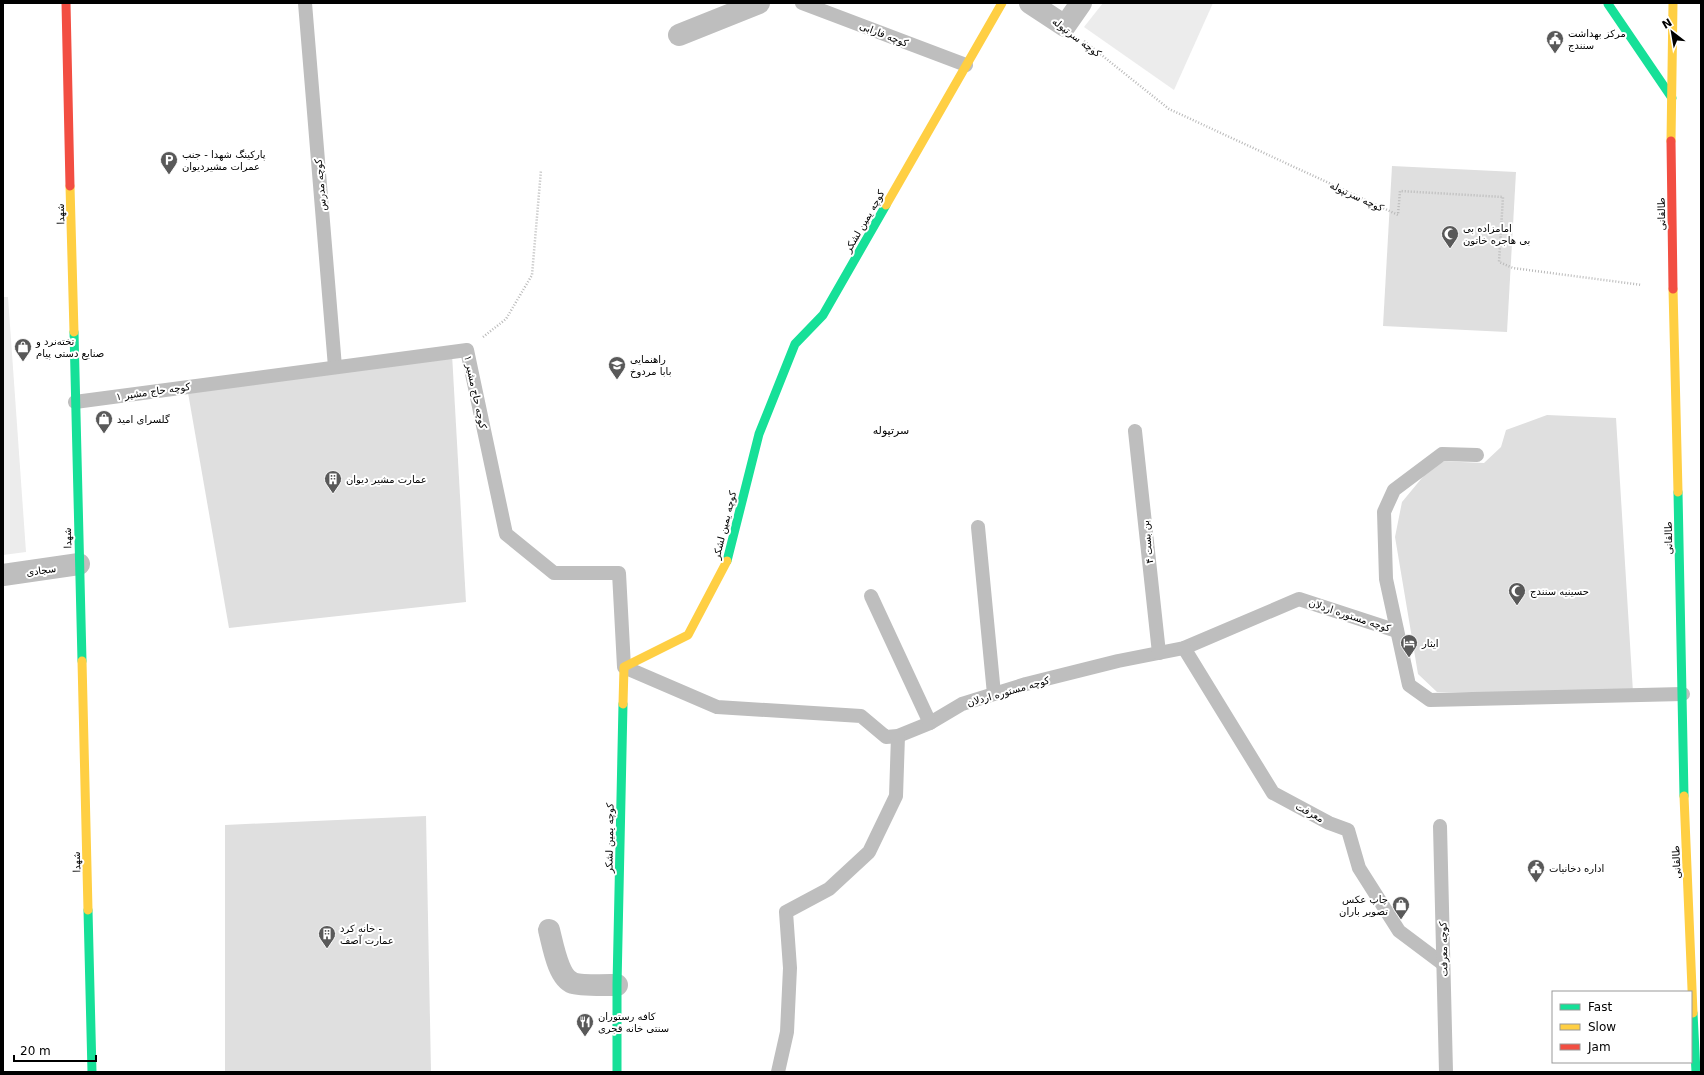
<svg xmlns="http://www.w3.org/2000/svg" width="1704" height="1075" viewBox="0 0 1704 1075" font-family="'DejaVu Sans','Noto Naskh Arabic',sans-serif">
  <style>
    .green { fill: #ececec }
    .building { fill: #dfdfdf }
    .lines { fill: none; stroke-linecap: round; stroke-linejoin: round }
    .path { stroke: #b9b9b9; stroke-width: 2.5; stroke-dasharray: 1 2; stroke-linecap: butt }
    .lane { stroke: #bebebe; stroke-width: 14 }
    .street { stroke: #bebebe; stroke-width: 22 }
    .fast { stroke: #16e098; stroke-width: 9 }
    .slow { stroke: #ffcf43; stroke-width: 9 }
    .jam { stroke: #f24e42; stroke-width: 9 }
    .labels { text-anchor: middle; stroke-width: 4; stroke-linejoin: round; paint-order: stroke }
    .poi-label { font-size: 10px; fill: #000; stroke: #fff; text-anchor: start }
    .street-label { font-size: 10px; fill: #000; stroke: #fff }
    .neighbourhood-label { font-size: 11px; fill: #000; stroke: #fff }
  </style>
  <rect width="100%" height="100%" fill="#fff"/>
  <g class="green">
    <path d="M1103,3H1213L1174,90L1084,27Z"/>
    <path d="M3,297H8L26,552L3,555Z"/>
  </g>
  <g class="building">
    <path d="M1392,166L1516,172L1507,332L1383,326Z"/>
    <path d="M452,354L466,602L229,628L187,387Z"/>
    <path d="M1547,415L1616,418L1633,692H1437L1418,674L1395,537L1402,502L1436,461L1484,463L1501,447L1506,430Z"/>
    <path d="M426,816L431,1072H225V825Z"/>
  </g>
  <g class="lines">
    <g class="path">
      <path d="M1084,41L1169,109L1398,215L1400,191L1503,197L1499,262L1513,268L1642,285"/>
      <path d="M483,337L506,319L532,275L541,170"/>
    </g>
    <g class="lane">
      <path d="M305,3L335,367"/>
      <path d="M802,3L966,65"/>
      <path d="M75,402L467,350L506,534L554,573H619L624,667L717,707L861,716L886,737L898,736L930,723L962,704L1026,684L1118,661L1184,648L1299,599L1397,631"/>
      <path d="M1135,431L1159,653"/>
      <path d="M1477,455L1442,454L1394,490L1384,512L1386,579L1409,685L1430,700L1683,694"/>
      <path d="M978,527L994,694"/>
      <path d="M871,596L930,723"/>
      <path d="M1184,648L1273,793L1329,823L1348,830L1359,868L1399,931L1443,964"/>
      <path d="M1440,826L1446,1072"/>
      <path d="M778,1072L787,1032L790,968L786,912L829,889L869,852L896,796L898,736"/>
    </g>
    <g class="street">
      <path d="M1030,3L1065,26L1081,3"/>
      <path d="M679,35L759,3"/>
      <path d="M3,575L79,564"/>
      <path d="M549,930C553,945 558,978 573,983C580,986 607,985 617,985"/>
    </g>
    <g class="fast">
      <path d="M1608,4L1672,98"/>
      <path d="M74,332L82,661"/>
      <path d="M1678,492L1684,796"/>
      <path d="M727,561L759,434L795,344L823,315L886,205"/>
      <path d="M88,910L92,1072"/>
      <path d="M1693,1013L1696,1072"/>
      <path d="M617,1072V985L623,704"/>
    </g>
    <g class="slow">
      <path d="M1671,141L1673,3"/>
      <path d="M70,186L74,332"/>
      <path d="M886,205L1002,3"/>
      <path d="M1673,289L1678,492"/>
      <path d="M82,661L88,910"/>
      <path d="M623,704L624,667L688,635L727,561"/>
      <path d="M1684,796L1693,1013"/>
    </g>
    <g class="jam">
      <path d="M66,3L70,186"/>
      <path d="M1671,141L1673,289"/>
    </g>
  </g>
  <defs>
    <symbol id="civic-pin" viewBox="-11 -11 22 30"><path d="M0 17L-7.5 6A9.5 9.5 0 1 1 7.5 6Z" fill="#595959" stroke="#fff"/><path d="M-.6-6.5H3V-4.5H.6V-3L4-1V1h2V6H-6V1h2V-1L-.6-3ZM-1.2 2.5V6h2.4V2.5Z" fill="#fff"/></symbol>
    <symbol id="parking-pin" viewBox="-11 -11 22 30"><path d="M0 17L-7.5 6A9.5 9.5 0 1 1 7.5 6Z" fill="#595959" stroke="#fff"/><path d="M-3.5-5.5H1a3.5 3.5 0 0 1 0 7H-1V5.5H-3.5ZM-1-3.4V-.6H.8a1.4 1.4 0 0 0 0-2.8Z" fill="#fff"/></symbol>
    <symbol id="mosque-pin" viewBox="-11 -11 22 30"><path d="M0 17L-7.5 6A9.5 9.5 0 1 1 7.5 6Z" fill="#595959" stroke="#fff"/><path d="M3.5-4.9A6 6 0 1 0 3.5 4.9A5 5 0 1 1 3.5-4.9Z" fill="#fff"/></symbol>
    <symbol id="shop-pin" viewBox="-11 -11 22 30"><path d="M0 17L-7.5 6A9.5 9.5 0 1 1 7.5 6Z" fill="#595959" stroke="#fff"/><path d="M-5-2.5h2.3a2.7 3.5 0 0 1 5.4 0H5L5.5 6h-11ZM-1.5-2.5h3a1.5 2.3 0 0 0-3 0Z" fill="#fff"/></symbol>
    <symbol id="school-pin" viewBox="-11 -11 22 30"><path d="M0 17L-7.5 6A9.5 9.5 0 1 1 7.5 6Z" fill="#595959" stroke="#fff"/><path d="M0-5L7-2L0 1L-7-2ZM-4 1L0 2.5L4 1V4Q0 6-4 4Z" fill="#fff"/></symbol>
    <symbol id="building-pin" viewBox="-11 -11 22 30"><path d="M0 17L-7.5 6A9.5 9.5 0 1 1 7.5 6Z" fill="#595959" stroke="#fff"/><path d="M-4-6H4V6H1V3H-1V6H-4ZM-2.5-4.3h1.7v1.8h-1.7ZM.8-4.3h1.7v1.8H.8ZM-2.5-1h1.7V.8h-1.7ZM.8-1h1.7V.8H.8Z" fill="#fff"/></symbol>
    <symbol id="hotel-pin" viewBox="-11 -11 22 30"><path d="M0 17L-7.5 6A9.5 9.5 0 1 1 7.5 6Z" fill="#595959" stroke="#fff"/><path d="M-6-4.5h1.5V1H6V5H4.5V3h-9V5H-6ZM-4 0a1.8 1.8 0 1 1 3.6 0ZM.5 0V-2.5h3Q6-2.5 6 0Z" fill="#fff"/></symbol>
    <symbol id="restaurant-pin" viewBox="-11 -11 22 30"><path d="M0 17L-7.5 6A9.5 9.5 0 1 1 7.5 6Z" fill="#595959" stroke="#fff"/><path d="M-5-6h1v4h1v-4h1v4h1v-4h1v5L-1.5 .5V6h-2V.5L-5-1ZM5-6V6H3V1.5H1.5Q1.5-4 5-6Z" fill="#fff"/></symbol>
  </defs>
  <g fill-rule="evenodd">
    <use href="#civic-pin" x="1545" y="29" width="20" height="27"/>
    <use href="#parking-pin" x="159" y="150" width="20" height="27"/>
    <use href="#mosque-pin" x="1440" y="224" width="20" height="27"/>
    <use href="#shop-pin" x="13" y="337" width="20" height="27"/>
    <use href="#school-pin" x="607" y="355" width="20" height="27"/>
    <use href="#shop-pin" x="94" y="409" width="20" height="27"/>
    <use href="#building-pin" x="323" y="469" width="20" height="27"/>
    <use href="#mosque-pin" x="1507" y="581" width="20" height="27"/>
    <use href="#hotel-pin" x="1399" y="633" width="20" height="27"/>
    <use href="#civic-pin" x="1526" y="858" width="20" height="27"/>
    <use href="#shop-pin" x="1391" y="895" width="20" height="27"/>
    <use href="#building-pin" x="317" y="924" width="20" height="27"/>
    <use href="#restaurant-pin" x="575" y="1012" width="20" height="27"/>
  </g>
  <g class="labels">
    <g class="poi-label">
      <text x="1568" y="37">مرکز بهداشت<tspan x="1568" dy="12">سنندج</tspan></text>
      <text x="182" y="158">پارکینگ شهدا - جنب<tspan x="182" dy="12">عمرات مشیردیوان</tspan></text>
      <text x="1463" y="232">امامزاده بی<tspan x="1463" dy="12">بی هاجره خاتون</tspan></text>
      <text x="36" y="345">تخته‌نرد و<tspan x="36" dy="12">صنایع دستی پیام</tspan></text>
      <text x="630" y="363">راهنمایی<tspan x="630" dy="12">بابا مردوخ</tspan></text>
      <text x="117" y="423">گلسرای امید</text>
      <text x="346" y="483">عمارت مشیر دیوان</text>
      <text x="1530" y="595">حسینیه سنندج</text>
      <text x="1422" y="647">ایثار</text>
      <text x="1549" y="872">اداره دخانیات</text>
      <text x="1388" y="903" text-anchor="end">چاپ عکس<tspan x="1388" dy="12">تصویر باران</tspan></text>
      <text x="340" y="932">خانه کرد -<tspan x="340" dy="12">عمارت آصف</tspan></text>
      <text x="598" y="1020">کافه رستوران<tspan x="598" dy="12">سنتی خانه قجری</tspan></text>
    </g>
    <g class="street-label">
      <text transform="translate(884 34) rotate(21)" y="4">کوچه فارابی</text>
      <text transform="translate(1077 37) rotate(37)" y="4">کوچه سرتپوله</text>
      <text transform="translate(320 185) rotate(-95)" y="4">کوچه مدرس</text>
      <text transform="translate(1357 196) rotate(25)" y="4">کوچه سرتپوله</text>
      <text transform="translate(60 214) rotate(-91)" y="4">شهدا</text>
      <text transform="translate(1661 214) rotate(-91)" y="4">طالقانی</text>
      <text transform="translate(864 221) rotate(-60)" y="4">کوچه یمین لشکر</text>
      <text transform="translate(153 391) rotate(-8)" y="4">کوچه حاج مشیر ۱</text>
      <text transform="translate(476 392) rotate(78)" y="4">کوچه حاج مشیر ۱</text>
      <text transform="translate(724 525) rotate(-76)" y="4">کوچه یمین لشکر</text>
      <text transform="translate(67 538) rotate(-91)" y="4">شهدا</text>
      <text transform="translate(1668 538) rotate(-91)" y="4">طالقانی</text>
      <text transform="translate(1147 542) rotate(-96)" y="4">بن بست ۴</text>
      <text transform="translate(41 570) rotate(-8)" y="4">سجادی</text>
      <text transform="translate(1350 615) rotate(18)" y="4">کوچه مستوره اردلان</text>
      <text transform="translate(1008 691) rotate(-16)" y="4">کوچه مستوره اردلان</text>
      <text transform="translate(1310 812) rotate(28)" y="4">معرفت</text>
      <text transform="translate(609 838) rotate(-89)" y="4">کوچه یمین لشکر</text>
      <text transform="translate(76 862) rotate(-91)" y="4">شهدا</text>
      <text transform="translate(1676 862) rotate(-93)" y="4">طالقانی</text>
      <text transform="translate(1443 949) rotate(-91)" y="4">کوچه معرفت</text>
    </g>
    <g class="neighbourhood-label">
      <text x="891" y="434">سرتپوله</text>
    </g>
  </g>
  <rect width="1704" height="1075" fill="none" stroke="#000000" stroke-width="8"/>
  <rect x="1552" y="991" width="140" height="72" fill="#ffffff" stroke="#999999"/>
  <rect x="1560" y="1004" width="20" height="6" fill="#16e098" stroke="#999999"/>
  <text x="1588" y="1011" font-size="12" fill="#000000">Fast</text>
  <rect x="1560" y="1024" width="20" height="6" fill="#ffcf43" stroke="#999999"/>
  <text x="1588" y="1031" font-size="12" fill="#000000">Slow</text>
  <rect x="1560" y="1044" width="20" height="6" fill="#f24e42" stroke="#999999"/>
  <text x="1588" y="1051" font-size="12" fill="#000000">Jam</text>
  <g transform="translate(1672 32) rotate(329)" stroke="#ffffff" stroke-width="3" paint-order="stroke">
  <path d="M0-3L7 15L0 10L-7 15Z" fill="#000000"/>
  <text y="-6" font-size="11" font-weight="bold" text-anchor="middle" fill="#000000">N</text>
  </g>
  <path d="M14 1055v6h82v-6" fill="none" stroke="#000000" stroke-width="2"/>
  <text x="20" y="1055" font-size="12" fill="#000000" stroke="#ffffff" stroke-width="3" paint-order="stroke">20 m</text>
</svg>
